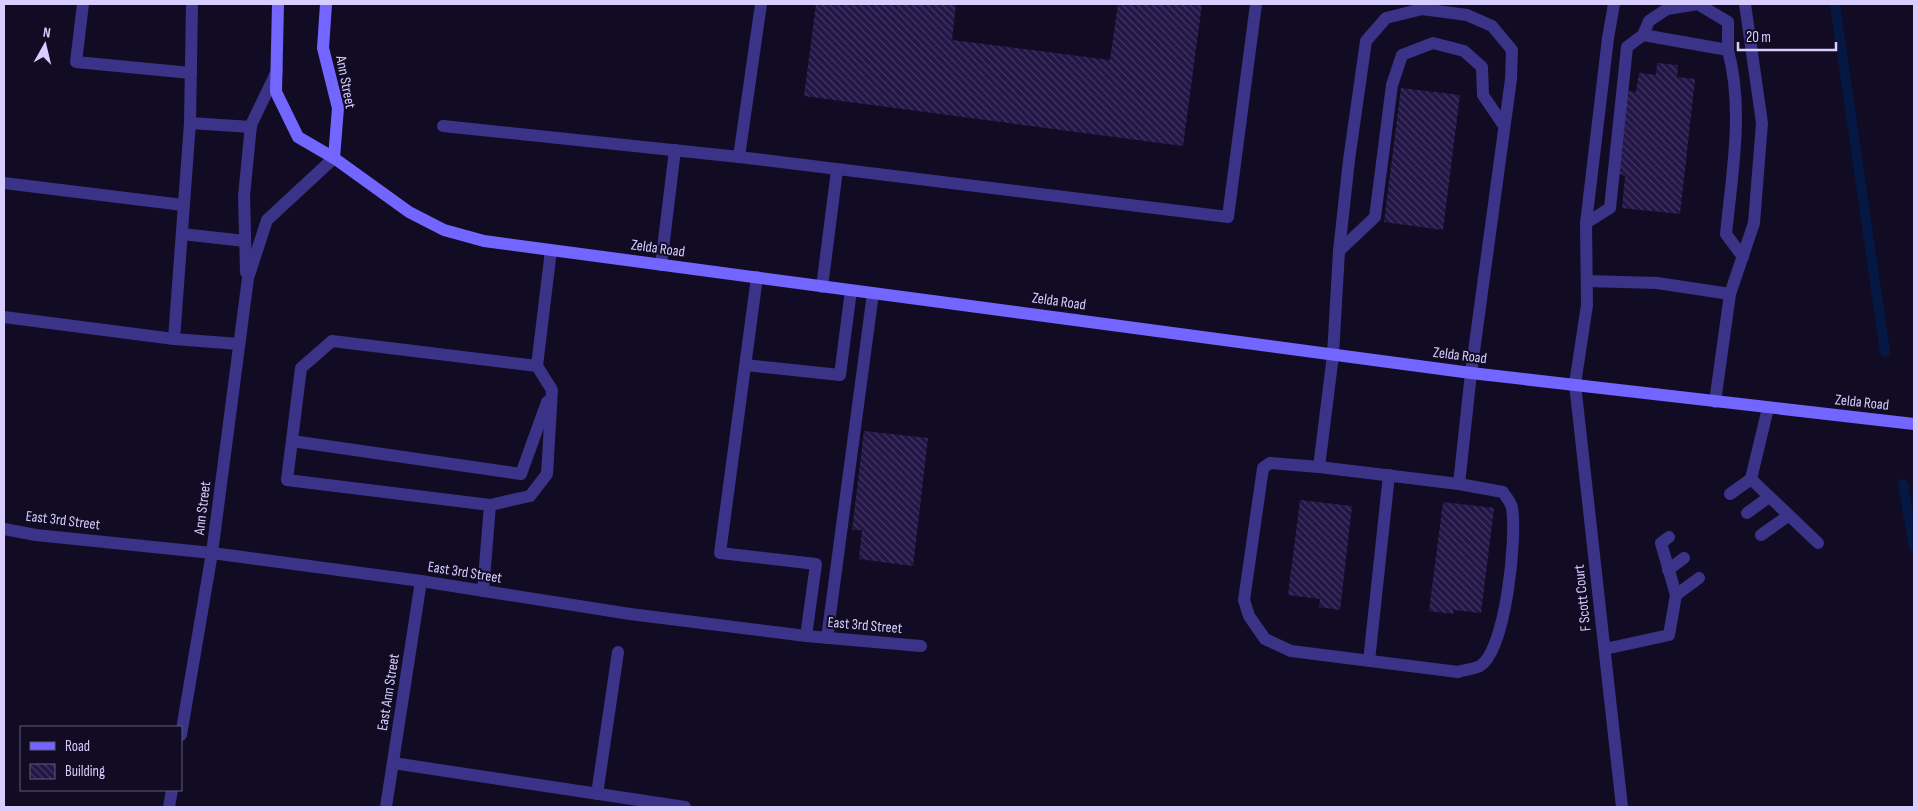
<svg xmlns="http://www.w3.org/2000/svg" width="1918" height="811" viewBox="0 0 1918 811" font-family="'Sofia Sans Condensed',sans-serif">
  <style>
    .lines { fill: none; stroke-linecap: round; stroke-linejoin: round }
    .stream { stroke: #051843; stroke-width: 10 }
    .building { fill: url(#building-back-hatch) }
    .service { stroke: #3b3387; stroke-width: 12 }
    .minor { stroke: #3b3387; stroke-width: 12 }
    .secondary { stroke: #7365ff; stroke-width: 12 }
    .labels { text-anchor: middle; stroke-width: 4; stroke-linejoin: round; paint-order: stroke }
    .street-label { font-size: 15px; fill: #d7ceff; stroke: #110c24 }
  </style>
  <defs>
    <pattern id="building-back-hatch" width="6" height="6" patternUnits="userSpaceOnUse" patternTransform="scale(1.25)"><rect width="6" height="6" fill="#231646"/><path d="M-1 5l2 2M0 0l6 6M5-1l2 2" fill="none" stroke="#423762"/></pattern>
  </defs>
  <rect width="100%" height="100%" fill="#110c24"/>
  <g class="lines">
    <g class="stream">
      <path d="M1835,4L1885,352"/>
      <path d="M1903,484L1914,547"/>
    </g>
  </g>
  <g class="building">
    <path d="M816,4H956L952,40L1110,60L1118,4H1202L1183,146L804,96Z"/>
    <path d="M1657,63L1678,65L1677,77L1695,79L1680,214L1622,208L1625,176L1618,173L1627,91L1636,92L1639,73L1656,75Z"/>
    <path d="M1401,88L1460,95L1443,230L1384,222Z"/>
    <path d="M864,431L928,438L913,566L859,559L862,530H852Z"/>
    <path d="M1300,500L1352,506L1340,610L1319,607L1320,599L1288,595Z"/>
    <path d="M1443,502L1494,508L1481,613L1454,610L1453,614L1429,611Z"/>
  </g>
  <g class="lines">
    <g class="service">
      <path d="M83,4L76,62L191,73"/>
      <path d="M761,4L739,157L1228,217L1256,4"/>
      <path d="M1422,9L1467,15L1492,26L1512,50L1511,79L1471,373L1459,484L1319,467L1333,355L1339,251L1349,160L1366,41L1386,18Z"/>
      <path d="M1643,35L1728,50C1744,110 1732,173 1726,234L1743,257"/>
      <path d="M190,123L192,4"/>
      <path d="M443,126L739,157"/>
      <path d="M4,183L183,205"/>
      <path d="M1586,223L1610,208L1627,47L1643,35L1649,21L1667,9L1698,4L1728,22V50"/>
      <path d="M182,234L245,241"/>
      <path d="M1339,251L1375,217L1392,85L1402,55L1433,43L1464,51L1482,67L1483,95L1504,126"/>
      <path d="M661,265L675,150"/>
      <path d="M757,277L720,553L816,564L806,636"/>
      <path d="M1587,281L1657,283L1730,294"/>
      <path d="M822,287L837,170"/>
      <path d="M4,317L174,339"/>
      <path d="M239,344L174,339L190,123L251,127"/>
      <path d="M746,365L840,375L851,290"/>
      <path d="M537,366L552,390L547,474L530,496L490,505L287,480L301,368L332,341L537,366L551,250"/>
      <path d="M1575,384L1587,305L1586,223L1608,38L1614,4"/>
      <path d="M1715,402L1730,294L1754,223L1762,123L1745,4"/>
      <path d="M292,441L521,474L547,402"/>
      <path d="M1319,467L1270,463L1263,468L1244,600L1249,616L1265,639L1291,651L1458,672C1464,670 1474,669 1480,666C1506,650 1517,537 1512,508C1511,502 1506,497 1503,492L1459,484"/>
      <path d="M1751,479L1768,408"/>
      <path d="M1730,494L1751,479L1818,543"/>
      <path d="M1747,513L1769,497"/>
      <path d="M1761,535L1788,516"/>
      <path d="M1668,570L1684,558"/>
      <path d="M483,591L490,505"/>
      <path d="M1676,595L1699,578"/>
      <path d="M827,638L873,293"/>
      <path d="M1605,649L1669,635L1676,595L1661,543L1669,537"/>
      <path d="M1369,661L1389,475"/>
      <path d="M393,763L685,807"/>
      <path d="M597,794L618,652"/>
    </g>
    <g class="minor">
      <path d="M246,272L244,196L251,125L277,71"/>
      <path d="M1575,384L1622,807"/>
      <path d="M4,529L36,535L212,553L421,581L630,614L806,636L921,646"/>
      <path d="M181,735L212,553L248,278L267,220L334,158"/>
      <path d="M169,807L172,790"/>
      <path d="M386,807L421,581"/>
    </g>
    <g class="secondary">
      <path d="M278,4L276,92L298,137L334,158L409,212L444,230L484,241L1471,373L1914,424"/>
      <path d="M326,4L323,48L338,108L334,158"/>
    </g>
  </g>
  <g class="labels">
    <g class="street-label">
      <text transform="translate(346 82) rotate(79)" y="5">Ann Street</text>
      <text transform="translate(658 248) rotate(8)" y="5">Zelda Road</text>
      <text transform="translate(1059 301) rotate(8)" y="5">Zelda Road</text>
      <text transform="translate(1460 355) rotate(7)" y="5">Zelda Road</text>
      <text transform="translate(1862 402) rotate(6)" y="5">Zelda Road</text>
      <text transform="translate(202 508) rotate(-83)" y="5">Ann Street</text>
      <text transform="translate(63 520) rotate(7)" y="5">East 3rd Street</text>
      <text transform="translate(465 572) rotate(9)" y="5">East 3rd Street</text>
      <text transform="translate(1582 598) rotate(-96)" y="5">F Scott Court</text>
      <text transform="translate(865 625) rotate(5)" y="5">East 3rd Street</text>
      <text transform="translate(388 692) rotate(-81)" y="5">East Ann Street</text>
    </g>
  </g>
  <rect width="1918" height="811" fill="none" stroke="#d7ceff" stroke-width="10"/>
  <rect x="20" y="726" width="162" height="65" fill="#110c24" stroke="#605a7c"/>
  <rect x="30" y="742" width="25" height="8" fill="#7365ff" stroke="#605a7c"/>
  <text x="65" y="751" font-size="15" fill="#d7ceff">Road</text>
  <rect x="30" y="764" width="25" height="15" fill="url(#building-back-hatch)" stroke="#605a7c"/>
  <text x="65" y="776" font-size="15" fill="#d7ceff">Building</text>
  <g transform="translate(45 45) rotate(8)" stroke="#110c24" stroke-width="4" paint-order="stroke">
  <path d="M0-4L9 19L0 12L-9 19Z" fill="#d7ceff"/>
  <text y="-8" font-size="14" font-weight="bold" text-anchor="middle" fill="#d7ceff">N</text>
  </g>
  <path d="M1738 42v8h98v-8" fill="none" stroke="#d7ceff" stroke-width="2.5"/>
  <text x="1746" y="42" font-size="15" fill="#d7ceff" stroke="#110c24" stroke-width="4" paint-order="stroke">20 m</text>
</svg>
